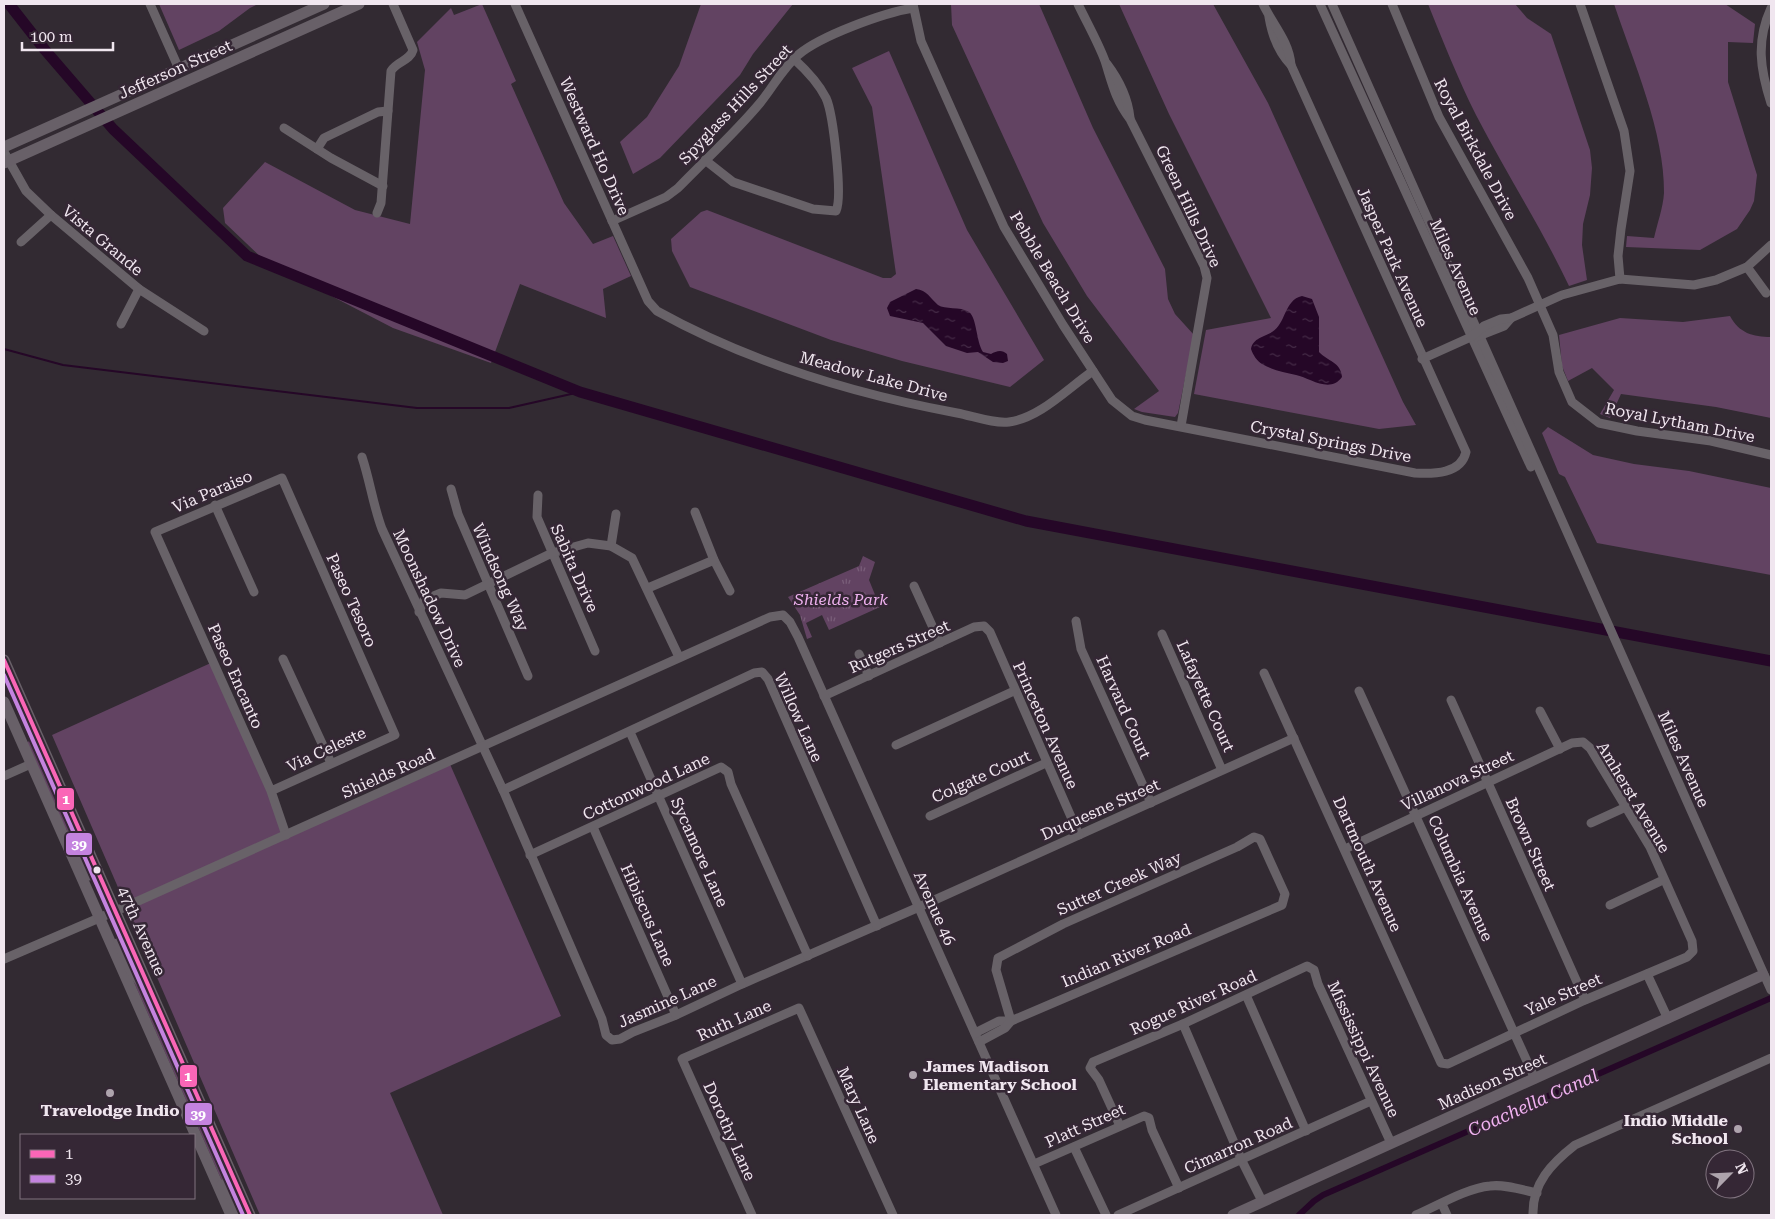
<svg xmlns="http://www.w3.org/2000/svg" width="1775" height="1219" viewBox="0 0 1775 1219" font-family="'Roboto Serif',serif">
  <style>
    .green { fill: #624362 }
    .park { fill: url(#park-tufts) }
    .water { fill: url(#water-ripples) }
    .lines { fill: none; stroke-linecap: round; stroke-linejoin: round }
    .stream { stroke: #250727; stroke-width: 2 }
    .canal { stroke: #250727; stroke-width: 6 }
    .river { stroke: #250727; stroke-width: 11 }
    .minor { stroke: #686268; stroke-width: 9 }
    .major { stroke: #686068; stroke-width: 11 }
    .bus-1-casing { stroke: #352735; stroke-width: 8 }
    .bus-2-casing { stroke: #352735; stroke-width: 8 }
    .bus-1 { stroke: #fa66b7; stroke-width: 4 }
    .bus-2 { stroke: #c483df; stroke-width: 4 }
    .bus-dot { fill: #f0e6ef; stroke: #352735; stroke-width: 2 }
    .poi-dot { fill: #aea4ad; stroke: #352735; stroke-width: 2 }
    .labels { text-anchor: middle; stroke-width: 5; stroke-linejoin: round; paint-order: stroke }
    .street-label { font-size: 16px; fill: #f0e6ef; stroke: #352735 }
    .park-label { font-size: 16px; font-style: italic; fill: #edb0ed; stroke: #352735 }
    .poi-label { font-size: 16px; font-weight: bold; fill: #f0e6ef; stroke: #352735; text-anchor: start }
    .water-label { font-size: 18px; font-style: italic; fill: #f0b2f0; stroke: #352735 }
    .line-badge { stroke: #352735; stroke-width: 2 }
    .badge-label { font-size: 14px; text-anchor: middle; font-weight: bold; fill: #fff }
  </style>
  <defs>
    <pattern id="park-tufts" width="24" height="20" patternUnits="userSpaceOnUse" patternTransform="scale(1.25)"><rect width="24" height="20" fill="#624362"/><path d="M3 7l-1-3M5 7V3M7 7l1-3M15 17l-1-3M17 17v-4M19 17l1-3" fill="none" stroke="#795e79"/></pattern>
    <pattern id="water-ripples" width="26" height="14" patternUnits="userSpaceOnUse" patternTransform="scale(1.25)"><rect width="26" height="14" fill="#250727"/><path d="M2 4q2-2 4 0t4 0M15 11q2-2 4 0t4 0" fill="none" stroke="#452b47"/></pattern>
  </defs>
  <rect width="100%" height="100%" fill="#322a32"/>
  <g class="green">
    <path d="M159,4H258L250,8L219,31L179,50Z"/>
    <path d="M482,4L516,81L511,84L564,203L593,244L613,236L631,276L603,289L606,318L520,284L491,363L393,328L266,262L225,223L223,208L265,162L355,210L410,224L425,70L417,42L451,8L454,15Z"/>
    <path d="M701,4H793L753,54L740,75L660,158L633,174L620,142L647,117L679,66Z"/>
    <path d="M951,4H1039L1093,128L1165,269L1168,299L1175,314L1194,335L1178,413L1175,417L1142,412L1134,409L1159,391L1087,296L1043,223L952,25Z"/>
    <path d="M1119,4H1213L1268,103L1403,402L1416,425L1379,429L1194,394L1206,330L1271,318L1169,114Z"/>
    <path d="M1428,4H1515L1527,18L1551,34L1590,150L1592,168L1590,195L1583,224L1582,245L1587,280L1569,286C1541,227 1506,173 1476,115C1458,79 1443,41 1428,4Z"/>
    <path d="M1614,4H1725L1755,24L1753,43L1728,42V82L1757,175L1754,201L1750,210L1737,229L1700,250L1626,247L1627,236L1654,238C1657,224 1663,208 1664,193C1665,133 1633,61 1614,4Z"/>
    <path d="M889,51L967,230L1044,360L1010,387L902,361L831,340L690,287L672,251L671,239L701,212L707,210L883,278H891L896,274L872,107L852,68Z"/>
    <path d="M1730,316C1739,333 1753,337 1771,337V418L1716,407L1621,394L1610,418L1600,414L1614,390L1592,368L1568,381L1562,366L1559,335L1620,318L1683,322Z"/>
    <path d="M1548,427L1593,455L1634,464L1689,471L1771,488V575L1597,543L1565,477L1559,474L1542,433Z"/>
    <path d="M213,662L286,834L449,762L561,1016L390,1093L443,1215H260L52,735Z"/>
    <path d="M30,741L40,754L77,839L75,840L65,828L27,742Z"/>
    <path d="M134,977L146,993L233,1188L230,1190L221,1179L132,978Z"/>
  </g>
  <path class="park" d="M863,556L875,562L869,580L880,607L829,630L822,615L806,623L812,637L807,639L800,615L788,597L859,566Z"/>
  <g class="water">
    <path d="M916,289C927,290 930,298 938,305C945,310 960,306 969,312C977,318 976,341 983,352L991,354C996,351 1002,349 1007,354L1008,361L1003,363L993,362L978,352L967,353L946,346L923,323L890,316L887,308L890,302Z"/>
    <path d="M1302,296L1312,299L1319,317V352C1327,361 1341,362 1342,377C1330,394 1310,378 1296,375C1284,372 1272,370 1262,364C1257,361 1253,355 1251,349C1253,338 1264,337 1272,332C1286,324 1284,300 1302,296Z"/>
  </g>
  <g class="lines">
    <path class="stream" d="M4,349L63,365L417,408H509L580,392"/>
    <path class="canal" d="M1299,1215L1314,1201L1323,1195L1771,998"/>
    <path class="river" d="M9,4L45,50L113,129L247,256L580,392L1026,521L1771,661"/>
    <g class="minor">
      <path d="M150,4L179,69"/>
      <path d="M515,4L648,301L657,311C749,362 854,394 957,413C973,416 994,424 1009,422C1040,418 1068,388 1093,371"/>
      <path d="M913,4L921,41L1004,227L1063,325L1112,400L1132,416L1145,420L1415,473C1434,474 1461,474 1466,452L1291,65C1278,52 1272,35 1269,17"/>
      <path d="M1078,4C1087,23 1098,42 1105,61C1112,83 1115,99 1130,119L1204,266L1207,278L1181,426"/>
      <path d="M1263,4C1273,25 1289,41 1291,65"/>
      <path d="M1320,4L1531,467"/>
      <path d="M1332,4L1771,990"/>
      <path d="M1392,4L1439,117L1528,278L1553,335L1559,372L1572,402L1599,423L1637,431L1711,441L1771,455"/>
      <path d="M1580,4L1624,131L1630,171L1621,229L1618,256L1620,279"/>
      <path d="M1771,8C1756,41 1760,69 1771,103"/>
      <path d="M1107,64C1119,80 1128,98 1130,118"/>
      <path d="M284,128L331,158L383,186"/>
      <path d="M317,149L324,138L378,112L388,111"/>
      <path d="M4,152L26,191L51,215L139,289L204,331"/>
      <path d="M705,160L733,182L813,209L836,211C843,197 833,113 826,98C819,84 805,69 794,59"/>
      <path d="M377,213L381,203L391,71C397,61 410,61 413,50L393,4"/>
      <path d="M612,221L666,197L678,188C705,160 735,133 760,103C773,87 782,69 798,55C820,36 883,13 913,8"/>
      <path d="M21,242L51,215"/>
      <path d="M1747,267L1766,293"/>
      <path d="M121,324L139,289"/>
      <path d="M1476,337L1504,326L1511,318"/>
      <path d="M1422,359L1471,337L1484,326L1501,319L1511,318L1562,295L1620,279L1694,285L1716,280L1747,267L1771,245"/>
      <path d="M362,457C370,481 373,505 382,529L503,790L602,1019L606,1035L612,1040L620,1039L633,1032L676,1015L742,984L919,907L1294,738"/>
      <path d="M451,489L458,514L528,676"/>
      <path d="M538,495L537,517L595,651"/>
      <path d="M215,505L254,592"/>
      <path d="M695,512L714,560L730,591"/>
      <path d="M611,546L616,514"/>
      <path d="M914,586L940,643"/>
      <path d="M648,588L714,560"/>
      <path d="M419,612L424,600L441,593L465,595L552,553L588,543L611,546L632,558L679,657"/>
      <path d="M1076,621L1081,649L1151,803"/>
      <path d="M1162,634L1222,770"/>
      <path d="M859,654L869,676"/>
      <path d="M283,659L331,763"/>
      <path d="M1264,673L1441,1063L1448,1064L1585,1000L1687,957L1693,951L1692,941L1650,847L1590,748L1583,742L1572,743L1345,849"/>
      <path d="M1359,691L1535,1079"/>
      <path d="M824,696L974,627L984,626L990,632L1079,835"/>
      <path d="M1451,700L1585,1000"/>
      <path d="M1540,711L1560,749"/>
      <path d="M630,732L742,984"/>
      <path d="M896,745L1014,691"/>
      <path d="M4,776L31,764"/>
      <path d="M503,790L754,673L762,672L768,679L877,926"/>
      <path d="M271,791L395,735L282,478L155,532L271,791L286,835"/>
      <path d="M930,816L1046,763"/>
      <path d="M1591,823L1626,807"/>
      <path d="M593,827L676,1015"/>
      <path d="M530,855L721,767L728,772L731,784L808,956"/>
      <path d="M1610,905L1663,880"/>
      <path d="M4,959L127,906L770,617L783,615L790,622L798,637L1056,1215"/>
      <path d="M1647,974L1668,1019"/>
      <path d="M1246,995L1306,1131"/>
      <path d="M1183,1024L1242,1161L1262,1201"/>
      <path d="M975,1033L999,1021H1011"/>
      <path d="M979,1042L1005,1028L1011,1021L1282,905L1285,894L1260,839L1254,837L1237,847L1063,924L998,958L996,970L1011,1021"/>
      <path d="M1120,1126L1099,1080L1090,1068L1093,1062L1183,1024L1307,966L1314,970L1318,984L1391,1143"/>
      <path d="M1074,1147L1106,1215"/>
      <path d="M1034,1164L1144,1116L1149,1118L1152,1130L1179,1188"/>
      <path d="M1442,1204L1447,1215"/>
      <path d="M752,1215L682,1059L799,1008L893,1215"/>
      <path d="M1118,1215L1371,1101"/>
      <path d="M1416,1215C1437,1206 1467,1188 1490,1186C1505,1184 1522,1190 1537,1193"/>
      <path d="M1533,1215C1532,1183 1552,1163 1575,1145L1771,1058"/>
    </g>
    <g class="major">
      <path d="M4,147L324,4"/>
      <path d="M4,163L359,4"/>
      <path d="M4,660L250,1215"/>
      <path d="M4,702L231,1215"/>
      <path d="M67,836L79,850L90,875"/>
      <path d="M119,943L131,970L142,983"/>
      <path d="M222,1185L235,1201L242,1215"/>
      <path d="M1233,1215L1763,975"/>
    </g>
    <defs>
      <path id="bus-1" d="M4,660L250,1215"/>
      <path id="bus-2" d="M4,675L243,1215"/>
    </defs>
    <use href="#bus-1" class="bus-1-casing"/>
    <use href="#bus-2" class="bus-2-casing"/>
    <use href="#bus-1" class="bus-1"/>
    <use href="#bus-2" class="bus-2"/>
  </g>
  <circle class="bus-dot" cx="97" cy="870" r="4.5"/>
  <g class="poi-dot">
    <circle cx="913" cy="1075" r="5"/>
    <circle cx="110" cy="1093" r="5"/>
    <circle cx="1738" cy="1129" r="5"/>
  </g>
  <g class="labels">
    <g class="street-label">
      <text transform="translate(175 69) rotate(-24)" y="6">Jefferson Street</text>
      <text transform="translate(735 104) rotate(-47)" y="6">Spyglass Hills Street</text>
      <text transform="translate(595 146) rotate(66)" y="6">Westward Ho Drive</text>
      <text transform="translate(1476 149) rotate(62)" y="6">Royal Birkdale Drive</text>
      <text transform="translate(1189 206) rotate(65)" y="6">Green Hills Drive</text>
      <text transform="translate(103 240) rotate(40)" y="6">Vista Grande</text>
      <text transform="translate(1393 257) rotate(66)" y="6">Jasper Park Avenue</text>
      <text transform="translate(1456 267) rotate(66)" y="6">Miles Avenue</text>
      <text transform="translate(1053 277) rotate(59)" y="6">Pebble Beach Drive</text>
      <text transform="translate(874 376) rotate(15)" y="6">Meadow Lake Drive</text>
      <text transform="translate(1680 422) rotate(11)" y="6">Royal Lytham Drive</text>
      <text transform="translate(1331 441) rotate(11)" y="6">Crystal Springs Drive</text>
      <text transform="translate(212 491) rotate(-23)" y="6">Via Paraiso</text>
      <text transform="translate(575 568) rotate(66)" y="6">Sabita Drive</text>
      <text transform="translate(501 577) rotate(66)" y="6">Windsong Way</text>
      <text transform="translate(430 598) rotate(65)" y="6">Moonshadow Drive</text>
      <text transform="translate(352 600) rotate(66)" y="6">Paseo Tesoro</text>
      <text transform="translate(899 646) rotate(-24)" y="6">Rutgers Street</text>
      <text transform="translate(236 676) rotate(66)" y="6">Paseo Encanto</text>
      <text transform="translate(1206 696) rotate(66)" y="6">Lafayette Court</text>
      <text transform="translate(1124 707) rotate(66)" y="6">Harvard Court</text>
      <text transform="translate(799 717) rotate(66)" y="6">Willow Lane</text>
      <text transform="translate(1046 725) rotate(66)" y="6">Princeton Avenue</text>
      <text transform="translate(326 749) rotate(-25)" y="6">Via Celeste</text>
      <text transform="translate(1684 759) rotate(66)" y="6">Miles Avenue</text>
      <text transform="translate(388 773) rotate(-24)" y="6">Shields Road</text>
      <text transform="translate(981 776) rotate(-24)" y="6">Colgate Court</text>
      <text transform="translate(1457 780) rotate(-25)" y="6">Villanova Street</text>
      <text transform="translate(646 786) rotate(-25)" y="6">Cottonwood Lane</text>
      <text transform="translate(1634 797) rotate(59)" y="6">Amherst Avenue</text>
      <text transform="translate(1100 809) rotate(-24)" y="6">Duquesne Street</text>
      <text transform="translate(1531 844) rotate(66)" y="6">Brown Street</text>
      <text transform="translate(700 852) rotate(66)" y="6">Sycamore Lane</text>
      <text transform="translate(1368 864) rotate(66)" y="6">Dartmouth Avenue</text>
      <text transform="translate(1461 878) rotate(66)" y="6">Columbia Avenue</text>
      <text transform="translate(1119 883) rotate(-24)" y="6">Sutter Creek Way</text>
      <text transform="translate(935 908) rotate(66)" y="6">Avenue 46</text>
      <text transform="translate(648 915) rotate(66)" y="6">Hibiscus Lane</text>
      <text transform="translate(142 931) rotate(66)" y="6">47th Avenue</text>
      <text transform="translate(1126 955) rotate(-23)" y="6">Indian River Road</text>
      <text transform="translate(1563 994) rotate(-24)" y="6">Yale Street</text>
      <text transform="translate(667 1001) rotate(-24)" y="6">Jasmine Lane</text>
      <text transform="translate(1193 1002) rotate(-24)" y="6">Rogue River Road</text>
      <text transform="translate(734 1020) rotate(-24)" y="6">Ruth Lane</text>
      <text transform="translate(1364 1049) rotate(65)" y="6">Mississippi Avenue</text>
      <text transform="translate(1492 1081) rotate(-24)" y="6">Madison Street</text>
      <text transform="translate(859 1105) rotate(66)" y="6">Mary Lane</text>
      <text transform="translate(1085 1125) rotate(-24)" y="6">Platt Street</text>
      <text transform="translate(730 1131) rotate(66)" y="6">Dorothy Lane</text>
      <text transform="translate(1238 1145) rotate(-24)" y="6">Cimarron Road</text>
    </g>
    <g class="park-label">
      <text x="841" y="605">Shields Park</text>
    </g>
    <g class="poi-label">
      <text x="923" y="1072">James Madison<tspan x="923" dy="18">Elementary School</tspan></text>
      <text x="110" y="1116" text-anchor="middle">Travelodge Indio</text>
      <text x="1728" y="1126" text-anchor="end">Indio Middle<tspan x="1728" dy="18">School</tspan></text>
    </g>
    <g class="water-label">
      <text transform="translate(1533 1103) rotate(-24)" y="6">Coachella Canal</text>
    </g>
  </g>
  <g class="line-badge">
    <rect x="56" y="787" width="19" height="24" rx="5" fill="#fa66b7"/>
    <rect x="65" y="832" width="28" height="24" rx="5" fill="#c483df"/>
    <rect x="179" y="1064" width="19" height="24" rx="5" fill="#fa66b7"/>
    <rect x="184" y="1102" width="29" height="24" rx="5" fill="#c483df"/>
  </g>
  <g class="badge-label">
    <text x="66" y="804">1</text>
    <text x="79" y="849">39</text>
    <text x="188" y="1081">1</text>
    <text x="198" y="1119">39</text>
  </g>
  <rect width="1775" height="1219" fill="none" stroke="#f0e6ef" stroke-width="10"/>
  <rect x="20" y="1134" width="175" height="65" fill="#352735" stroke="#80737f"/>
  <rect x="30" y="1150" width="25" height="8" fill="#fa66b7" stroke="#80737f"/>
  <text x="65" y="1159" font-size="15" fill="#f0e6ef">1</text>
  <rect x="30" y="1175" width="25" height="8" fill="#c483df" stroke="#80737f"/>
  <text x="65" y="1184" font-size="15" fill="#f0e6ef">39</text>
  <g transform="translate(1730 1174) rotate(66)"><circle r="24" fill="#352735" stroke="#80737f"/>
  <path d="M0-4L9 19L0 12L-9 19Z" fill="#aea4ad"/>
  <text y="-8" font-size="14" font-weight="bold" text-anchor="middle" fill="#f0e6ef">N</text>
  </g>
  <path d="M22 42v8h91v-8" fill="none" stroke="#f0e6ef" stroke-width="2.5"/>
  <text x="30" y="42" font-size="15" fill="#f0e6ef" stroke="#352735" stroke-width="4" paint-order="stroke">100 m</text>
</svg>
